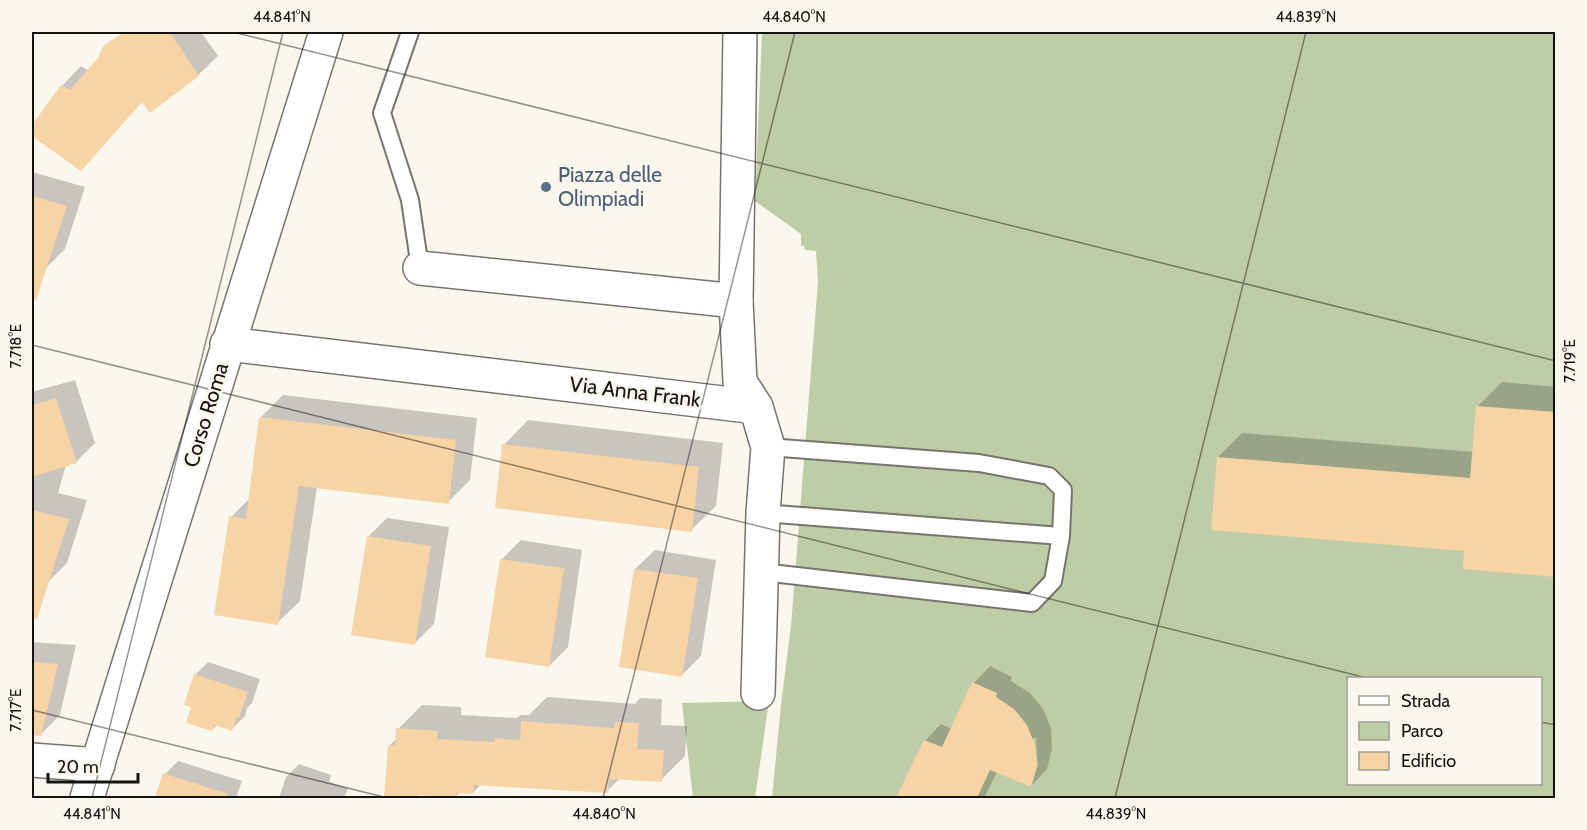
<svg xmlns="http://www.w3.org/2000/svg" width="1587" height="830" viewBox="0 0 1587 830" font-family="Cabin,sans-serif">
  <style>
    .green { fill: #becda7; fill-rule: evenodd }
    .shadow { fill: #0003; fill-rule: evenodd }
    .building { fill: #f8d3a4 }
    .lines { fill: none; stroke-linecap: round; stroke-linejoin: round }
    .lane-casing { stroke: #76746c; stroke-width: 20 }
    .street-casing { stroke: #76746c; stroke-width: 36 }
    .lane { stroke: #fff; stroke-width: 16 }
    .street { stroke: #fff; stroke-width: 33 }
    .ticks { fill: none; stroke: #141310; stroke-width: 1.5; stroke-opacity: 0.45 }
    .service-dot { fill: #5c6f8a; stroke: #f9f7ee; stroke-width: 2 }
    .labels { text-anchor: middle; stroke-width: 5; stroke-linejoin: round; paint-order: stroke }
    .service-label { font-size: 21px; fill: #4e5e75; stroke: #f9f7ee; text-anchor: start }
    .street-label { font-size: 21px; fill: #141310; stroke: #f9f7ee }
    .neatline { fill: none; stroke: #141310; stroke-width: 2 }
    .ticks-label { font-size: 15px; text-anchor: middle; fill: #141310 }
  </style>
  <rect width="100%" height="100%" fill="#f9f7ee"/>
  <g class="green">
    <path d="M762,32H1555V798H772L781,705L791,626L818,281L816,251L805,250L804,246H801V234L755,201ZM1348,678H1540V784H1348Z"/>
    <path d="M769,701L755,798H693L682,703Z"/>
  </g>
  <g class="shadow">
    <path d="M124,32H201L218,56L198,75L151,111L143,101L80,169L32,135V128L62,86L81,66L89,71Z"/>
    <path d="M32,172L85,187L65,249L46,268L32,266Z"/>
    <path d="M75,380L95,443L76,462L66,465L58,493L87,500L67,563L48,582L32,576V392Z"/>
    <path d="M1502,382L1556,387V575L1466,550L1218,457L1242,433L1474,452L1478,406Z"/>
    <path d="M283,395L477,418L470,480L448,502L317,487L300,601L277,623L231,517L251,497L260,418Z"/>
    <path d="M528,420L723,443L716,506L691,530L504,445Z"/>
    <path d="M387,518L449,527L434,624L415,643L368,537Z"/>
    <path d="M521,540L582,550L568,647L549,666L502,559Z"/>
    <path d="M655,550L716,560L701,656L682,675L635,569Z"/>
    <path d="M32,642L76,645L60,715L41,734L32,733Z"/>
    <path d="M208,662L260,679L252,703L247,708L245,716L232,729L217,725L212,730L195,675Z"/>
    <path d="M990,666L1012,677L1011,681L1030,693L1043,709L1051,728L1052,749L1047,769L1031,786L997,772L984,798H898L925,741L941,724L952,729L974,683ZM1033,738H1036L1038,767H1035Z"/>
    <path d="M547,697L635,704L640,698L662,699L661,725L687,726L685,756L661,780L620,778L607,791L481,784L473,793L460,792L456,796L389,746L397,738L398,729L422,705L461,707V715L517,718L521,715H529Z"/>
    <path d="M178,761L242,781L236,798H157L165,774Z"/>
    <path d="M299,764L331,775L329,782L348,788L344,798H279L286,777Z"/>
  </g>
  <g class="building">
    <path d="M124,32H170L199,76L150,113L142,102L81,171L32,136V125L61,85L70,90L98,58L103,46Z"/>
    <path d="M32,196L67,206L36,300H32Z"/>
    <path d="M56,398L77,463L32,477V405Z"/>
    <path d="M1476,406L1556,412V577L1463,569L1464,551L1211,530L1217,457L1470,478Z"/>
    <path d="M259,417L456,440L449,504L299,486L278,625L214,615L229,516L246,519Z"/>
    <path d="M502,444L699,467L692,532L495,508Z"/>
    <path d="M32,510L69,519L37,619L32,618Z"/>
    <path d="M367,536L431,546L415,645L351,635Z"/>
    <path d="M500,559L564,568L549,667L485,657Z"/>
    <path d="M634,569L698,578L682,677L619,667Z"/>
    <path d="M32,662L58,664L41,736L32,735Z"/>
    <path d="M194,674L248,692L239,718L237,717L232,731L214,725L212,731L186,723L191,707L184,705Z"/>
    <path d="M972,682L997,693L996,697L1014,709L1027,725L1035,745L1037,767L1031,787L990,770L977,798H896L924,740L942,747Z"/>
    <path d="M521,721L614,728L615,722L639,723L637,749L664,750L662,782L609,779L608,793L474,785L473,794L456,793V798L419,795L418,798H384L388,745L395,746L396,728L438,731L437,739L495,742V738L520,740Z"/>
    <path d="M163,773L227,794V798H155Z"/>
  </g>
  <g class="lines">
    <defs>
      <g id="lane">
        <path d="M410,32L382,113L410,200L420,268"/>
        <path d="M768,447L979,463L1049,476L1063,490L1061,536"/>
        <path d="M762,572L1032,603L1053,581L1061,536L763,513"/>
      </g>
      <g id="street">
        <path d="M420,268L736,301L740,382L756,407"/>
        <path d="M736,301L740,32"/>
        <path d="M227,344L756,407L768,447L763,513L758,693"/>
        <path d="M32,760L98,765"/>
        <path d="M87,798L326,32"/>
      </g>
    </defs>
    <use href="#lane" class="lane-casing"/>
    <use href="#street" class="street-casing"/>
    <use href="#lane" class="lane"/>
    <use href="#street" class="street"/>
  </g>
  <path class="ticks" d="M233,32L1556,361M32,345L1367,678M32,710L388,798M1540,722L1556,725M92,798L283,32M603,798L795,32M1115,798L1306,32"/>
  <circle class="service-dot" cx="546" cy="187" r="6"/>
  <g class="labels">
    <g class="service-label">
      <text x="558" y="182">Piazza delle<tspan x="558" dy="24">Olimpiadi</tspan></text>
    </g>
    <g class="street-label">
      <text transform="translate(635 392) rotate(7)" y="7">Via Anna Frank</text>
      <text transform="translate(206 415) rotate(-73)" y="7">Corso Roma</text>
    </g>
  </g>
  <rect width="1587" height="830" fill="none" stroke="#f9f7ee" stroke-width="66"/>
  <rect x="1347" y="677" width="195" height="108" fill="#f9f7ee" stroke="#9d9c95" stroke-width="1.5"/>
  <rect x="1359" y="696" width="30" height="9" fill="#ffffff" stroke="#9d9c95" stroke-width="1.5"/>
  <text x="1401" y="707" font-size="18" fill="#141310">Strada</text>
  <rect x="1359" y="722" width="30" height="18" fill="#becda7" stroke="#9d9c95" stroke-width="1.5"/>
  <text x="1401" y="737" font-size="18" fill="#141310">Parco</text>
  <rect x="1359" y="752" width="30" height="18" fill="#f8d3a4" stroke="#9d9c95" stroke-width="1.5"/>
  <text x="1401" y="767" font-size="18" fill="#141310">Edificio</text>
  <path d="M48 773v9h90v-9" fill="none" stroke="#141310" stroke-width="3"/>
  <text x="57" y="773" font-size="18" fill="#141310" stroke="#f9f7ee" stroke-width="4.5" paint-order="stroke">20 m</text>
  <rect x="33" y="33" width="1521" height="764" class="neatline"/>
  <g class="ticks-label">
    <text x="282" y="22">44.841°N</text>
    <text x="794" y="22">44.840°N</text>
    <text x="1306" y="22">44.839°N</text>
    <text transform="translate(16 346) rotate(-90)" y="5">7.718°E</text>
    <text transform="translate(1570 361) rotate(-90)" y="5">7.719°E</text>
    <text transform="translate(16 710) rotate(-90)" y="5">7.717°E</text>
    <text x="92" y="819">44.841°N</text>
    <text x="604" y="819">44.840°N</text>
    <text x="1116" y="819">44.839°N</text>
  </g>
</svg>
